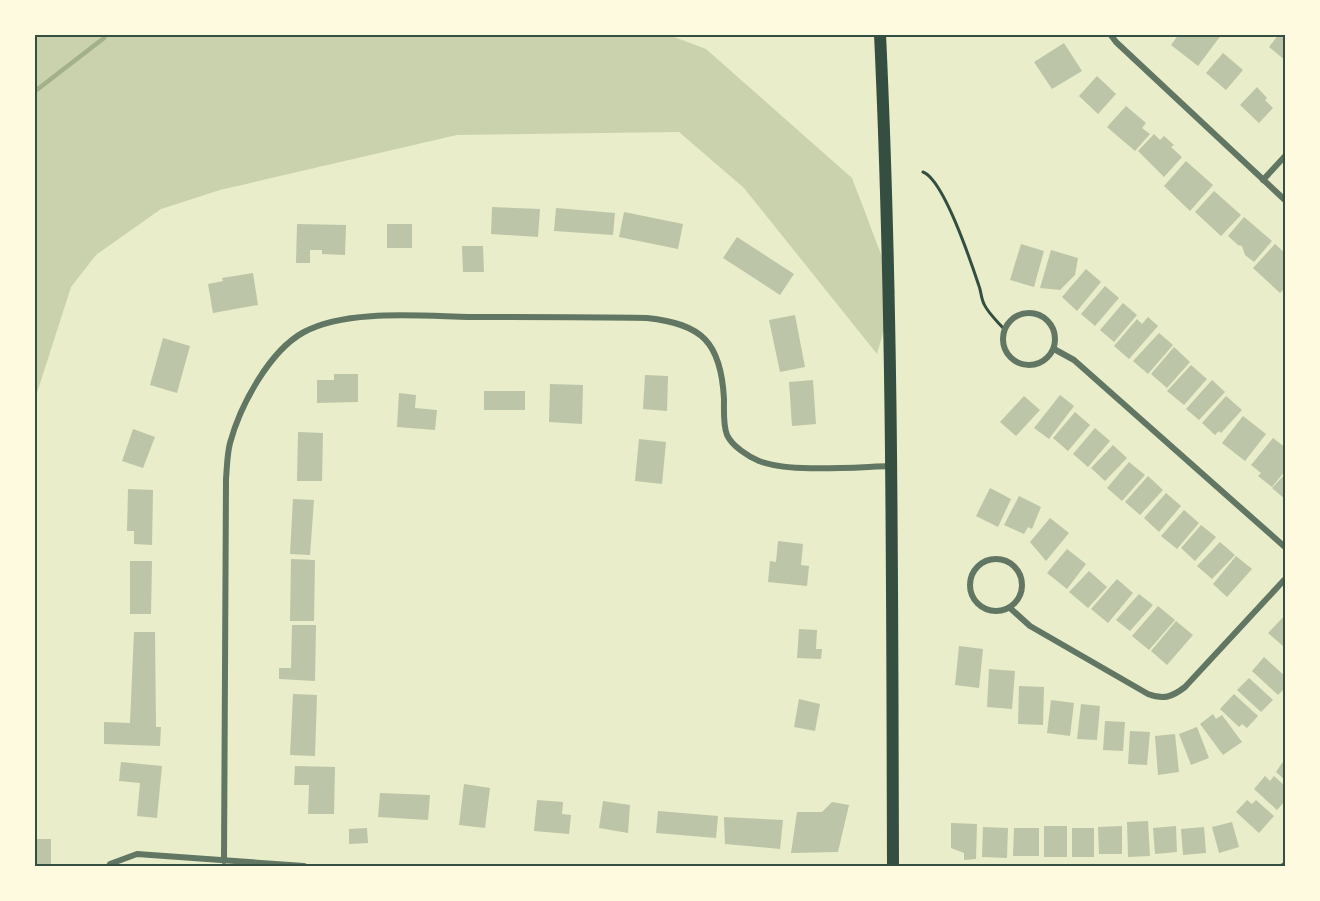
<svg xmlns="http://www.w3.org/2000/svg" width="1320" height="901" viewBox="0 0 1320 901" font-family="Commissioner,sans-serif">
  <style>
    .green { fill: #cad2ad }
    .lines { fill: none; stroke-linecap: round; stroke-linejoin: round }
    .stream { stroke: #a3b18a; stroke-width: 4.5 }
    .building { fill: #bcc5a7 }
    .path { stroke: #344e41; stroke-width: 3 }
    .minor { stroke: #617663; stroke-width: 6 }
    .secondary { stroke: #344e41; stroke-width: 12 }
    .neatline { fill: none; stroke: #344e41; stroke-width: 2 }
  </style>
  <rect width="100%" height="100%" fill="#e9edc9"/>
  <path class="green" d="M35,35H669L706,49L852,178L895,291L877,354L744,188L679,132L457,135L220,190L161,209L96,255L71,287L35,399Z"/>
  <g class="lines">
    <path class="stream" d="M34,92L104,38L105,34"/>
  </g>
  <g class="building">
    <path d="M1179,34H1222L1198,66L1171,45Z"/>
    <path d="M1279,34H1286V61L1269,47Z"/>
    <path d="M1064,43L1082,71L1052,89L1034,62Z"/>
    <path d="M1223,53L1243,70L1226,90L1206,73Z"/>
    <path d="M1097,76L1116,94L1098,114L1079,96Z"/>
    <path d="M1257,87L1267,98L1265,100L1273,108L1259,123L1240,105Z"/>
    <path d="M1126,106L1146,123L1142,128L1150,134L1135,151L1107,127Z"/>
    <path d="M1154,134L1160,140L1164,136L1174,145L1171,147L1182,157L1164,177L1138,151Z"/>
    <path d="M1186,161L1213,185L1190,211L1164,186Z"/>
    <path d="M1214,191L1241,215L1221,236L1195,212Z"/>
    <path d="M492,207L540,209L538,237L491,234Z"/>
    <path d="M556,208L615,213L613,235L554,231Z"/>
    <path d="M624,212L683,224L678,249L619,237Z"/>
    <path d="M1244,217L1272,241L1254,262L1245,255L1242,246L1238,245L1228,236Z"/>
    <path d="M297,224L346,225L345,255L322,254V250H310V263H296Z"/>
    <rect x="387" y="224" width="25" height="24"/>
    <path d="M737,237L794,274L780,295L723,258Z"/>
    <path d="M1021,244L1044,251L1034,287L1010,280Z"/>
    <path d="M1275,244L1286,254V287L1280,293L1253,268Z"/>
    <path d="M462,246H483L484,272H463Z"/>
    <path d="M1051,250L1078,258L1075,275L1060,290L1040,288Z"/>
    <path d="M1086,269L1101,282L1077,311L1062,297Z"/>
    <path d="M253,273L258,305L213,313L208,284L223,281L222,278Z"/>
    <path d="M1105,286L1119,298L1095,326L1081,314Z"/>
    <path d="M1123,303L1137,315L1114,342L1100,330Z"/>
    <path d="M795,315L805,367L780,372L769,320Z"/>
    <path d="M1148,317L1158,326L1129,359L1114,346L1137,319L1142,324Z"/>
    <path d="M1159,333L1173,345L1148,374L1133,361Z"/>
    <path d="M163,338L190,346L177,393L150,385Z"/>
    <path d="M1174,347L1190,362L1167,388L1151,374Z"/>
    <path d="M1191,365L1207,379L1184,405L1167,391Z"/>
    <path d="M334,374H358V402L317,403V380H334Z"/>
    <path d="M645,375L668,376L667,411L643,409Z"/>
    <path d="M813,380L816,424L792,426L789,382Z"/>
    <path d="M1212,380L1225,392L1199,420L1186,409Z"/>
    <path d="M550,384L583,385L582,424L549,422Z"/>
    <rect x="484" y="391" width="41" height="19"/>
    <path d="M399,393L416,395L415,408L437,410L435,430L397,427Z"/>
    <path d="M1060,395L1074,406L1049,439L1034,428Z"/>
    <path d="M1024,396L1040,410L1016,436L1000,422Z"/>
    <path d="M1226,396L1242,410L1221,433L1219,431L1215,435L1202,423Z"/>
    <path d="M1075,412L1090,425L1068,451L1053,438Z"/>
    <path d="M1243,416L1266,434L1245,461L1222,443Z"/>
    <path d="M1095,428L1110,441L1088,467L1073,454Z"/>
    <path d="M133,429L155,437L143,468L122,461Z"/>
    <path d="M298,432L323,433L322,481H297Z"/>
    <path d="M1273,438L1286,448V470L1272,487L1258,476L1261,473L1251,465Z"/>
    <path d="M639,439L666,442L662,484L635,481Z"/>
    <path d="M1113,445L1127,458L1105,481L1091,468Z"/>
    <path d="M1129,462L1145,475L1122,501L1107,488Z"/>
    <path d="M1286,473V500L1272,488Z"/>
    <path d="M1148,476L1163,490L1140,515L1125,502Z"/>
    <path d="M990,488L1011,499L998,527L976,516Z"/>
    <path d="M128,489L153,490L152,545L134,544V531H127Z"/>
    <path d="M1166,493L1181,506L1159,532L1144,518Z"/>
    <path d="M1019,496L1041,507L1032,529L1028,527L1024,534L1004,525Z"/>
    <path d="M293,499L314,500L310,555L290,554Z"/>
    <path d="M1184,510L1199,523L1177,549L1161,536Z"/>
    <path d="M1050,518L1069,533L1046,561L1030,542Z"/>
    <path d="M1201,525L1216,537L1195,561L1181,548Z"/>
    <path d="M778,541L803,544L801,565L809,566L807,586L768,582L770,561L776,562Z"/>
    <path d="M1220,542L1235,555L1212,579L1197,566Z"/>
    <path d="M1067,549L1086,564L1067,589L1047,573Z"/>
    <path d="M1236,556L1252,569L1227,597L1213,584Z"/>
    <path d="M291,559L315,560L314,621H290Z"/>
    <path d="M130,561H152L151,614H130Z"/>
    <path d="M1089,571L1107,587L1088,608L1069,592Z"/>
    <path d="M1117,579L1133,593L1108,623L1091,609Z"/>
    <path d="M1139,594L1153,605L1130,631L1116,620Z"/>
    <path d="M1158,606L1175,620L1149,650L1132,636Z"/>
    <path d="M1286,614V644L1283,646L1268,633Z"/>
    <path d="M1176,621L1193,635L1167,665L1151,651Z"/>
    <path d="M292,625H316L315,681L279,679V668H291Z"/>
    <path d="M799,629L817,630L816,649H822L821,659L797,658Z"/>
    <path d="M134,632H155L156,727H161L160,746L104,744V722L130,723Z"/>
    <path d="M959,646L983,649L979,688L955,685Z"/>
    <path d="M1264,657L1286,677V687L1278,695L1252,671Z"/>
    <path d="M989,669L1015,671L1012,709L987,707Z"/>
    <path d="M1249,678L1273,700L1261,712L1237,690Z"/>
    <path d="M1019,686L1044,687L1043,725L1018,724Z"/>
    <path d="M293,694L317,695L315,756L290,755Z"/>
    <path d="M1234,694L1258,716L1247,728L1242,724L1239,727L1220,709Z"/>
    <path d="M799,699L820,704L815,731L794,727Z"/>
    <path d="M1051,700L1074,703L1070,736L1047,733Z"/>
    <path d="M1081,704L1100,706L1097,740L1077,739Z"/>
    <path d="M1213,714L1216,719L1222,715L1242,742L1223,755L1200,724Z"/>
    <path d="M1105,721L1125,722L1123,751L1103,750Z"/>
    <path d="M1197,727L1209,758L1191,765L1179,734Z"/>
    <path d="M1130,731L1150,732L1147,765L1128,764Z"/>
    <path d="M1175,734L1179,772L1158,775L1155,736Z"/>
    <path d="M121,762L162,766L157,818L137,816L140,783L119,781Z"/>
    <path d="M1282,763L1286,764V781L1276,772Z"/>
    <path d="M295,766L335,767L334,814H308L309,785H294Z"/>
    <path d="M1265,776L1270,781L1274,776L1286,787V800L1277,810L1254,789Z"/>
    <path d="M464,784L490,788L485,828L459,825Z"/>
    <path d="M380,793L430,795L428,820L378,817Z"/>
    <path d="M537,800L563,802L562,814L571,815L569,834L534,831Z"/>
    <path d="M1247,800L1252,804L1256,800L1274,816L1259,833L1236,812Z"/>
    <path d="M603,801L630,805L628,833L599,828Z"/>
    <path d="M832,802L849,805L838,852L791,853L797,812H822Z"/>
    <path d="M658,811L718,816L716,838L656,833Z"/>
    <path d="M724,817L783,820L780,849L725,844Z"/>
    <path d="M1148,821L1150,856L1128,857L1127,822Z"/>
    <path d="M1232,822L1239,847L1219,853L1212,827Z"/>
    <path d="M951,823L977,824L976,859L964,860V853L951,848Z"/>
    <rect x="1044" y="826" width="23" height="31"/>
    <path d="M1122,826V854H1099L1098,827Z"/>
    <path d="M1176,826L1177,852L1155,854L1153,828Z"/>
    <path d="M983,827L1008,828L1007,858L982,857Z"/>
    <path d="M1204,827L1206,853L1183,855L1181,829Z"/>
    <path d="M367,828L368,843L349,844V829Z"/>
    <path d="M1014,828H1039V856H1013Z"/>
    <rect x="1072" y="828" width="22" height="29"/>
    <rect x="34" y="839" width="17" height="27"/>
  </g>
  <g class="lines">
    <path class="path" d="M923,172C944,180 971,262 979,286C981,291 981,298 984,304C988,313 997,321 1004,329"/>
    <g class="minor">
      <path d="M1110,34L1116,42L1286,201"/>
      <path d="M1263,180L1286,155"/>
      <circle cx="1029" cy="339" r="26"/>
      <path d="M1054,349L1074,360L1286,548"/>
      <circle cx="996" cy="585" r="26"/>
      <path d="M1010,608L1030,626L1148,694C1164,700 1172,697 1185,687L1286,578"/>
      <path d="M224,861L226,479C227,467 227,455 230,443C240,406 269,351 304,332C346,309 421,316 469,317C529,317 588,317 647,318C702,324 721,342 724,399C724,410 723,425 727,435C732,446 749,457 759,461C791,473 855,467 891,466"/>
      <path d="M109,866L110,864L137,854L304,866"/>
      <path d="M1283,866L1286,864"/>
    </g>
    <path class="secondary" d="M880,34C893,312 892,589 893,866"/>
  </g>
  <rect width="1320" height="901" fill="none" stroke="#fefae0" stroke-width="72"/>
  <rect x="36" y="36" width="1248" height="829" class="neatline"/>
</svg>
